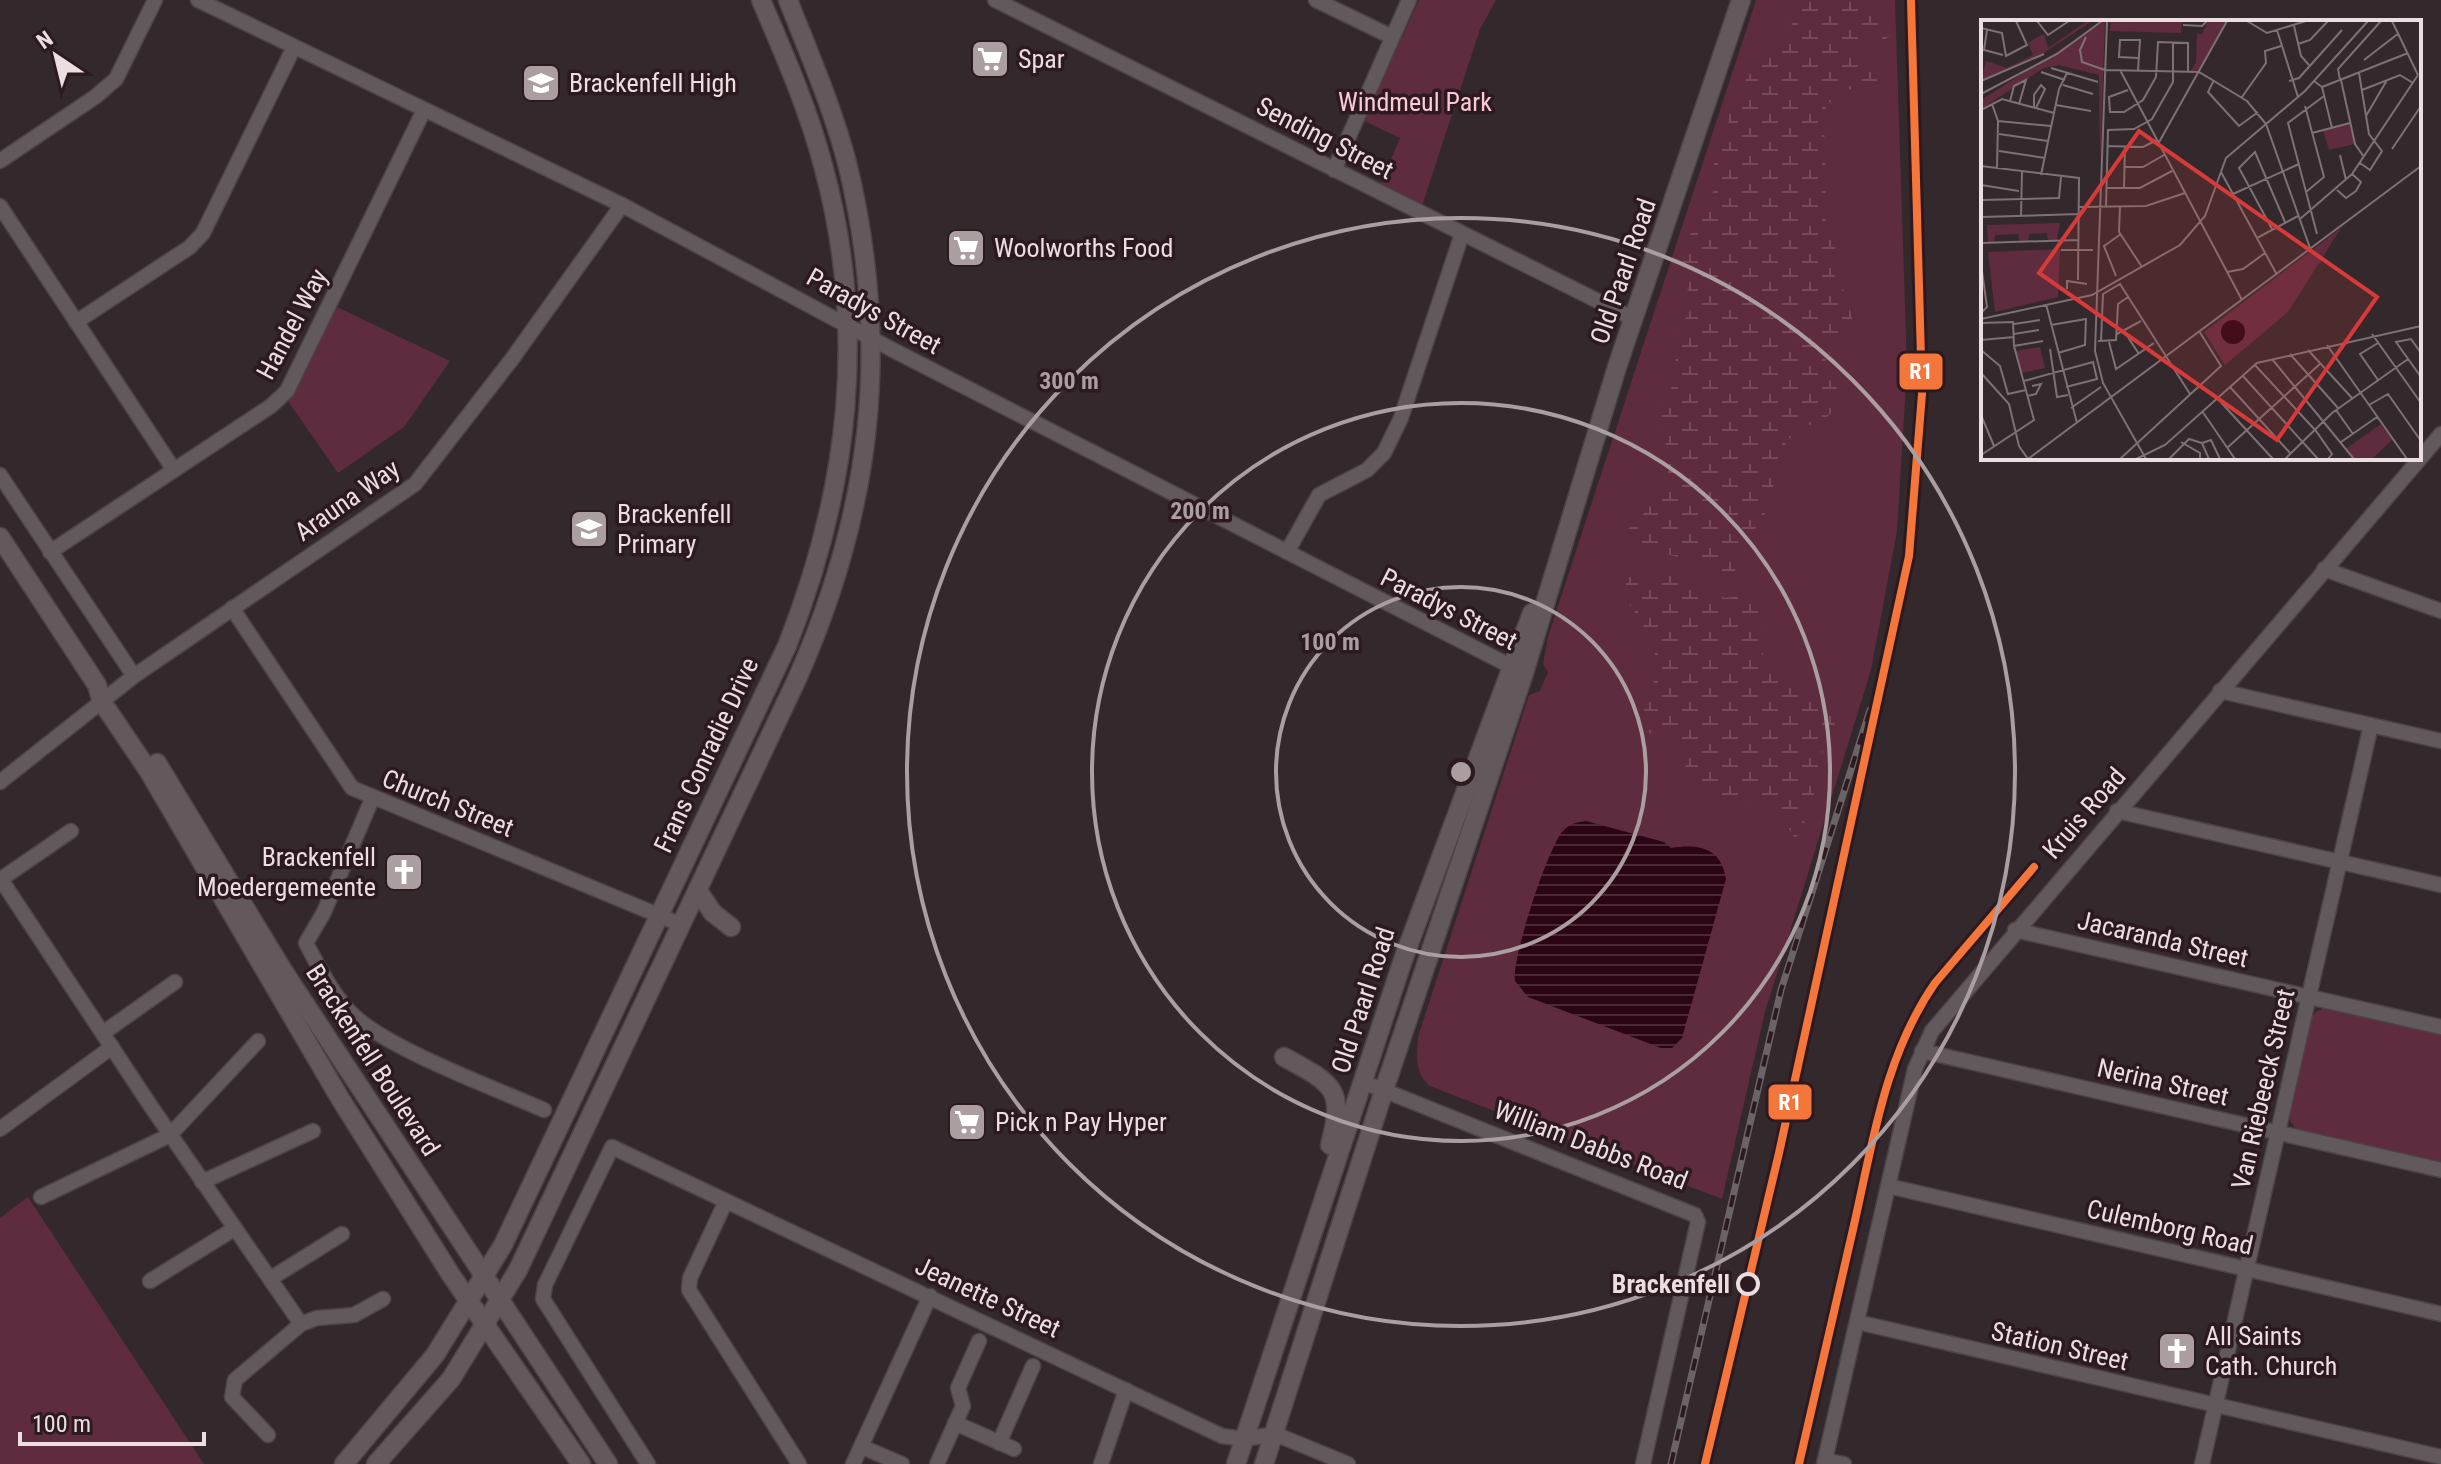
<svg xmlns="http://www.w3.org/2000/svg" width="2441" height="1464" viewBox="0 0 2441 1464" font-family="'Roboto Condensed',sans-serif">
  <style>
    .green { fill: #5f2c3f }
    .wetland { fill: url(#wetland-marsh) }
    .water { fill: url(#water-rules) }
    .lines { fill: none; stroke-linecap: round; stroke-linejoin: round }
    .street-casing { stroke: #4c4346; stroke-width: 17 }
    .secondary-casing { stroke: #4c4346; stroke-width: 21 }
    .street { stroke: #62595d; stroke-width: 14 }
    .secondary { stroke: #63585b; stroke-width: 18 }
    .rail-casing { stroke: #6b6466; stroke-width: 7 }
    .rail { stroke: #2d1a20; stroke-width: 4; stroke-dasharray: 12; stroke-linecap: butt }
    .rail-1-casing { stroke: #2d1a20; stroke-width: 14 }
    .rail-1 { stroke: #f5763a; stroke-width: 8 }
    .ring { fill: none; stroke: #ab9ea1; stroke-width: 4 }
    .stop-dot { fill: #2d1a20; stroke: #ebdee1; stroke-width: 4 }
    .labels { text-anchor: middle; stroke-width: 7; stroke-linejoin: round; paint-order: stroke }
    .poi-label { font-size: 26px; fill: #ebdee1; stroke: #2d1a20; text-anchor: start }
    .park-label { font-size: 26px; fill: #fcc9d8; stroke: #2d1a20 }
    .street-label { font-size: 26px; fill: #ebdee1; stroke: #2d1a20 }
    .stop-label { font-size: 26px; font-weight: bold; fill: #ebdee1; stroke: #2d1a20; text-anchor: end }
    .inset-road { fill: none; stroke: #7d7174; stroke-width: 2 }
    .view { fill: #d83a3a; fill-opacity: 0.15; stroke: #d83a3a; stroke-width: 4 }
    .inset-edge { fill: none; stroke: #ebdee1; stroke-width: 4 }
    .centre { fill: #ab9ea1; stroke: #2d1a20; stroke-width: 4 }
    .ring-label { font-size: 24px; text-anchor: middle; font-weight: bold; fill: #ab9ea1; stroke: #2d1a20; stroke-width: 7; stroke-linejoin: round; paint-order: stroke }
    .line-badge { stroke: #2d1a20; stroke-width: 3 }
    .badge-label { font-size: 22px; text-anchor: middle; font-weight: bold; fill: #fff }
  </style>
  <defs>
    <pattern id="wetland-marsh" width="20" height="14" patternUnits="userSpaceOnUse" patternTransform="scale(2)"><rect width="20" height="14" fill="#5f2c3f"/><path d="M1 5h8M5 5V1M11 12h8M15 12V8" fill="none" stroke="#764a5a"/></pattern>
    <pattern id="water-rules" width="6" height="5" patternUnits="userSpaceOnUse" patternTransform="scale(2)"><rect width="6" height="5" fill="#2b0514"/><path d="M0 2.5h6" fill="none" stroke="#4a2936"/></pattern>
  </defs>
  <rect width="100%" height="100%" fill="#33282b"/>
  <g class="green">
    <path d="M1419,0H1496L1480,29L1422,206L1380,185L1400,138L1364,121Z"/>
    <path d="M1756,0H1895L1907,368L1897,531L1871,670L1765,1012L1722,1199L1430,1086C1414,1073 1417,1056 1418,1037L1529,695L1540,691L1548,672L1543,664L1548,637Z"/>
    <path d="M337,307L450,361L404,427L338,473L288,401Z"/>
    <path d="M2326,1008L2441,1035V1164L2297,1131L2288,1117L2310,1019L2317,1011Z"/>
    <path d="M28,1197L204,1464H0V1218Z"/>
  </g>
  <g class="wetland">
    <path d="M1798,0H1878L1882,22L1890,36L1877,44L1862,43L1852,53L1858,66L1872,70L1878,82C1856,85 1821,96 1822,124C1822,132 1827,140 1827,149C1828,166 1819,174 1826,191L1819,204L1836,244L1832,272L1847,296L1853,323L1826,358L1823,372L1841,393C1831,429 1813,416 1792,436C1774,454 1776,485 1768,507C1757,536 1738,536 1735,574L1723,581C1710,576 1704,566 1692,561C1672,553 1650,554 1630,545L1627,530C1650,508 1676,484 1667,447C1664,438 1656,428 1652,419L1656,404C1687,382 1670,364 1677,335C1679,325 1687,316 1693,307L1690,293L1681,281V267L1697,212L1708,203L1714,190V161L1728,130L1729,115L1747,77L1791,35L1793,6Z"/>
    <path d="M1655,571L1712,589L1724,598L1752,595L1765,600L1767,608L1759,620L1766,633L1762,661L1769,674L1793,679L1807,687L1814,700L1832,711L1835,725L1823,749L1820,778L1804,819L1807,834L1794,837L1779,812L1747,799L1697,793L1672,735L1665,732L1652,736C1631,710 1657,693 1656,666C1656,634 1635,618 1623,592L1628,578L1641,572Z"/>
  </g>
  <path class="water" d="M1586,821L1664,842L1671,848C1698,844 1721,847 1726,879L1682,1038L1672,1048H1661L1528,997L1515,981C1511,960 1548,847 1563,831C1569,824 1577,822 1586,821Z"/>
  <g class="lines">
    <defs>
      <g id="street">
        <path d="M198,0L622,205L891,349L1520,671"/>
        <path d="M995,0L1634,319"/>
        <path d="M1316,0L1390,36"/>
        <path d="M0,161L95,97L116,79L155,0"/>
        <path d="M1334,170L1409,0"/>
        <path d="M0,206L174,470"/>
        <path d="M76,322L190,247L203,233L294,47"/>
        <path d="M0,475L134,676"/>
        <path d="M50,552L271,406L287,391L424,110"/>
        <path d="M1287,552L1319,495L1367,470L1384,453L1401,418L1462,234"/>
        <path d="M2324,569L2441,611"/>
        <path d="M232,608L352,788L682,925"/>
        <path d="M2220,691L2441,741"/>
        <path d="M0,782L134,676L415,484L512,359L622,205"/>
        <path d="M372,799L324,912L306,943C318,966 331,991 348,1010C381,1047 495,1088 544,1110"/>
        <path d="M2117,811L2441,885"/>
        <path d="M0,878L150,1105L301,1324"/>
        <path d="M1,879L71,831"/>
        <path d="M2015,930L2441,1027"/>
        <path d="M103,1033L175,982"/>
        <path d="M1922,1051L2441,1170"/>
        <path d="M1363,1082L1695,1215L1698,1222L1643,1464"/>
        <path d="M0,1129L112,1047"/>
        <path d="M202,1182L313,1131"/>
        <path d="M1888,1186L2441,1314"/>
        <path d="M41,1197L170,1135L258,1041"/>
        <path d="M726,1201L690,1278L689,1290L799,1464"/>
        <path d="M270,1279L342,1234"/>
        <path d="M150,1281L234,1229"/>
        <path d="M1857,1322L2441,1457"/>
        <path d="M955,1423L1014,1449"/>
        <path d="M268,1435L232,1397L235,1380L301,1324L317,1318L354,1315L383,1299"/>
        <path d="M999,1443L1033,1366"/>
        <path d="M862,1447L902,1464"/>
        <path d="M1825,1460L1844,1464"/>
        <path d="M648,1464L543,1299L545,1285L612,1147L1222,1436L1245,1439L1275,1434L1348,1464"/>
        <path d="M853,1464L930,1296"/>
        <path d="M937,1464L963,1406L958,1388L979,1341"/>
        <path d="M1101,1464L1126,1390"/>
        <path d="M1824,1464L1915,1069L1932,1031L2441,434"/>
        <path d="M2202,1464L2371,725"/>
      </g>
      <g id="secondary">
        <path d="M0,537L97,685L102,702L148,770L341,1100L451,1275L581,1464"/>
        <path d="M157,763L282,969L608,1464"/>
        <path d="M698,891L713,913L731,927"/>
        <path d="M1284,1057C1334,1084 1345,1089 1330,1145"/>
        <path d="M344,1464L435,1355L503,1245L787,646C849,489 868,330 823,165C808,108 784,54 761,0"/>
        <path d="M376,1464L451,1379L518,1270L797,679C871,512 891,351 849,171C835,113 810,56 788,0"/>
        <path d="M1236,1464L1404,957L1532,613"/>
        <path d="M1264,1464L1384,1090L1524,673L1617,367L1741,0"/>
      </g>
    </defs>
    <use href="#street" class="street-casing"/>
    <use href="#secondary" class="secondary-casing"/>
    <use href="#street" class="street"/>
    <use href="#secondary" class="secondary"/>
    <defs>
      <g id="rail">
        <path d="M1671,1464L1781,990L1870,710"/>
        <path d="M1799,1464C1817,1384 1836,1305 1854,1225C1873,1141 1885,1055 1935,983L2034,867"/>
      </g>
    </defs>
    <use href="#rail" class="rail-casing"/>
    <use href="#rail" class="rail"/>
    <defs>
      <g id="rail-1">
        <path d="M1705,1464L1779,1153L1909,556L1922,394L1911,0"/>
        <path d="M1799,1464C1817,1384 1836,1305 1854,1225C1873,1141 1885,1055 1935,983L2034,867"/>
      </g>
    </defs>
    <use href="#rail-1" class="rail-1-casing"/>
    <use href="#rail-1" class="rail-1"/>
  </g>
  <g class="ring">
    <circle cx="1461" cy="772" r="185"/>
    <circle cx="1461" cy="772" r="369"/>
    <circle cx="1461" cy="772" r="554"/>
  </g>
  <defs>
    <symbol id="supermarket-square" viewBox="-11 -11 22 22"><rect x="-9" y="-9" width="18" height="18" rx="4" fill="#ab9ea1" stroke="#2d1a20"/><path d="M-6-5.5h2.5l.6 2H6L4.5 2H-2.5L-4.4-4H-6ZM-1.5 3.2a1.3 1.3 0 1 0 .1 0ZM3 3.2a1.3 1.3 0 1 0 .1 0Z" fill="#fff"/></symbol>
    <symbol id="school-square" viewBox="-11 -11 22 22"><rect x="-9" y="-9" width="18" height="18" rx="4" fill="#ab9ea1" stroke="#2d1a20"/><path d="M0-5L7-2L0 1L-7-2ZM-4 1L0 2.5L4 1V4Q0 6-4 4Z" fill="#fff"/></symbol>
    <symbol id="church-square" viewBox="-11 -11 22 22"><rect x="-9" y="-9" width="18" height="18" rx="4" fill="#ab9ea1" stroke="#2d1a20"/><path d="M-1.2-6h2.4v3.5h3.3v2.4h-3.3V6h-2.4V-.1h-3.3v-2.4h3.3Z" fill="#fff"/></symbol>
  </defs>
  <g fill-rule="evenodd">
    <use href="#supermarket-square" x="968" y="37" width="44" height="44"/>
    <use href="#school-square" x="519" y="61" width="44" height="44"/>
    <use href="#supermarket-square" x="944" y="226" width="44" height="44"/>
    <use href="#school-square" x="567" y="507" width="44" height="44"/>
    <use href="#church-square" x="382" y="850" width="44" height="44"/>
    <use href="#supermarket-square" x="945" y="1100" width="44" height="44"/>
    <use href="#church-square" x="2155" y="1329" width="44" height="44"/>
  </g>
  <circle class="stop-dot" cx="1748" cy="1284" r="10"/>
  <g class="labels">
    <g class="poi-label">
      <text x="1018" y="68">Spar</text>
      <text x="569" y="92">Brackenfell High</text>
      <text x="994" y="257">Woolworths Food</text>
      <text x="617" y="523">Brackenfell<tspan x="617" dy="30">Primary</tspan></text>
      <text x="376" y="866" text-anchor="end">Brackenfell<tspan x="376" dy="30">Moedergemeente</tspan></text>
      <text x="995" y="1131">Pick n Pay Hyper</text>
      <text x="2205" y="1345">All Saints<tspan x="2205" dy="30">Cath. Church</tspan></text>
    </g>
    <g class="park-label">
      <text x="1415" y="111">Windmeul Park</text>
    </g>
    <g class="street-label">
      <text transform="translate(1325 138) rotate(27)" y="9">Sending Street</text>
      <text transform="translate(1623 271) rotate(-71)" y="9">Old Paarl Road</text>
      <text transform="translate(874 311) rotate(29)" y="9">Paradys Street</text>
      <text transform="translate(292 324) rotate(-62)" y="9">Handel Way</text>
      <text transform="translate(347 500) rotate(-35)" y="9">Arauna Way</text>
      <text transform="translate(1449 609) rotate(27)" y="9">Paradys Street</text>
      <text transform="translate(706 755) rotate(-65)" y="9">Frans Conradie Drive</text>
      <text transform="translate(448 803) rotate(22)" y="9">Church Street</text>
      <text transform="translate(2084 813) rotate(-49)" y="9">Kruis Road</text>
      <text transform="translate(2163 939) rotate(13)" y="9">Jacaranda Street</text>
      <text transform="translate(1363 1000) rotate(-72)" y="9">Old Paarl Road</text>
      <text transform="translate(373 1060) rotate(57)" y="9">Brackenfell Boulevard</text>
      <text transform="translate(2163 1082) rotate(13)" y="9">Nerina Street</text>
      <text transform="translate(2263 1089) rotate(-77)" y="9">Van Riebeeck Street</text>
      <text transform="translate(1591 1145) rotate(21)" y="9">William Dabbs Road</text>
      <text transform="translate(2170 1227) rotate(13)" y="9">Culemborg Road</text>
      <text transform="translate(988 1297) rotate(25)" y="9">Jeanette Street</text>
      <text transform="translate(2060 1346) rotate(13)" y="9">Station Street</text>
    </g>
    <g class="stop-label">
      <text x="1730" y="1293">Brackenfell</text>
    </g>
  </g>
  <g transform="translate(1981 20)">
    <rect width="440" height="440" fill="#33282b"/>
    <path d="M106,1H111L60,35L0,60L5,41L26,48L52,35L47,23L55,18L63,14L67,28ZM124,1L119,146L118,55L78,45L63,48L0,89V80ZM130,1H201L200,13L129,11ZM227,1H245L218,50L209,51L215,43L216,14H221ZM369,103L374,124L348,130L342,110ZM79,203L76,220H67L66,213L48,214L47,221H38L37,214L14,215L13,222H7L6,205ZM360,208L307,292L244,345L223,312ZM79,229L77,277L14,292L7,232ZM59,327L64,348L41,353L35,331ZM400,404L411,420L391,439H374L366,428Z" fill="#5f2c3f"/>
    <path d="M339,231L340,243L327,247L311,275L286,285L280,273L323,238ZM277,278L289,290L284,296L288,306L277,315L269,294Z" fill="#5f2c3f"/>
    <path d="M240 312a12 12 0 1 1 24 0a12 12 0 1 1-24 0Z" fill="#2b0514"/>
    <path class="inset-road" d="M56,1L67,15L88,1M126,1L114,331L122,363L165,439M266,1L286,13L325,1M411,1L437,55M202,5L221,6L226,1M313,6L320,36L328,45M0,8L21,13L25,36L46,25L35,1M6,10L3,30L22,35M296,10L317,77M105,17L99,30L101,42L124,50M317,24L329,20L347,1M383,40L418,13M70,48L117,62M125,50L218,52L266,81L285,104L329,228M139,50L261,280M157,51L159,20H139L138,37L157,38M60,52L84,60M378,53L388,114L401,131L389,150L379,143M233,60L227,72L258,106L277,92M359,60L357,49L400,1M360,60L374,124L383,137M0,61L63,34M308,61L318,58L361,10M333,61L341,67L351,108M82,65L112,74M341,67L427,33M147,70L128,77L129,92H143L162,80L175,57L177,22L207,23V51M381,70L419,55L432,63M0,74L76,34L121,1M261,77L285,43L284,31L300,26M29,81L33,66L45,60L38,84M11,84L17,101L16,148M75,85L110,91M324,86L343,157L325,172M53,88V75L60,65L64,69L55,88M0,90L21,79L73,93M385,96L406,60M17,101L70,106M331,113L369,103M18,114L67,121M177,124L246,1M126,126L162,127L176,120M411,129L440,86M18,131L64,138M359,135L365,160M0,146L98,158L97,260M143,147H162L183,135M240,152L295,253M60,155L78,69L86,53M0,165L38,171M125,168H159L191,151M143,168L144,126M356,170L365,178L375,171L380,162L371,154M252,174L318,144M0,180L78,178L80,157M125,186L127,110L153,109L171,99L192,62V22M139,186L138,212L161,247M98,187L165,186L204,173M40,196L41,152M0,197L98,194M319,199L371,154L437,55M291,209L258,148L274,132L304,202M336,214L307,103L343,76M276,218L317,196M0,223L97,220M80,230H112M0,244L6,287L0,293M246,252L262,249L284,233M135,256L123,226L140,214M86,269V261L106,264M65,284L96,403M0,299L111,275L199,225L224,196L245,138L324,71L387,1M0,303L32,302L33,326L53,400L0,435M33,304L59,300M70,305L105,299L104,325L77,333M143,311L158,334M33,314L58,310M136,314L160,301M391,314L440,383M0,320L33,317M117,321L135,320L137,284L147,277M120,321L122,274L139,264L209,374M128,322L135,349L173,323M346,325L426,439M33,326L62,321M69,329L76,377L87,375M0,330L19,346L27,374L45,370M327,330L371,378M440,333L430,319L415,322L440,357M309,334L357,388M291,339L373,439M273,344L335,411L351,434L347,439M0,353L28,384L38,426L47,439M261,355L337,439M397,360L379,334L397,323M43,361L112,342L116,359L85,367M249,367L310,434M46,376L55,374L60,364L51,366M236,378L292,439M388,385L407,374L440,421M90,388L120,367M355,390L372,414M221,391L254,439M0,395L13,426M200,422L219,433V439M360,422L396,397M221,423L230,420L239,439M246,428L340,343M47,439L440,146M139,439L240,346L218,311M155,439L184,425L276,343L440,306M188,439L208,419L221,423L228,439M304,439L351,393L427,339"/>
    <path class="view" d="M158,111L396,277L296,420L58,253Z"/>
    <rect width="440" height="440" class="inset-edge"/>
  </g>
  <circle cx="1461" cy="772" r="12" class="centre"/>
  <g class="ring-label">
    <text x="1069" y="389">300 m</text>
    <text x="1200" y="519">200 m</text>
    <text x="1330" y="650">100 m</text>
  </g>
  <g class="line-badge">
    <rect x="1898" y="352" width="46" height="39" rx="8" fill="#f5763a"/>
    <rect x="1767" y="1083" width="46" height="38" rx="8" fill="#f5763a"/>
  </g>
  <g class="badge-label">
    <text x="1921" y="379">R1</text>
    <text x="1790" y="1110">R1</text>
  </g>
  <g transform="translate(56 56) rotate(325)" stroke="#2d1a20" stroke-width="6" paint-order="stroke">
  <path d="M0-6L14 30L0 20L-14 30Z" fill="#ebdee1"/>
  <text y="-12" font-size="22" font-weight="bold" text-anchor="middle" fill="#ebdee1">N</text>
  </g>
  <path d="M20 1432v12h184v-12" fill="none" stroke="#ebdee1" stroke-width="4"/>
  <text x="32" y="1432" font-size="24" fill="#ebdee1" stroke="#2d1a20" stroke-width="6" paint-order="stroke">100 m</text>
</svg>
